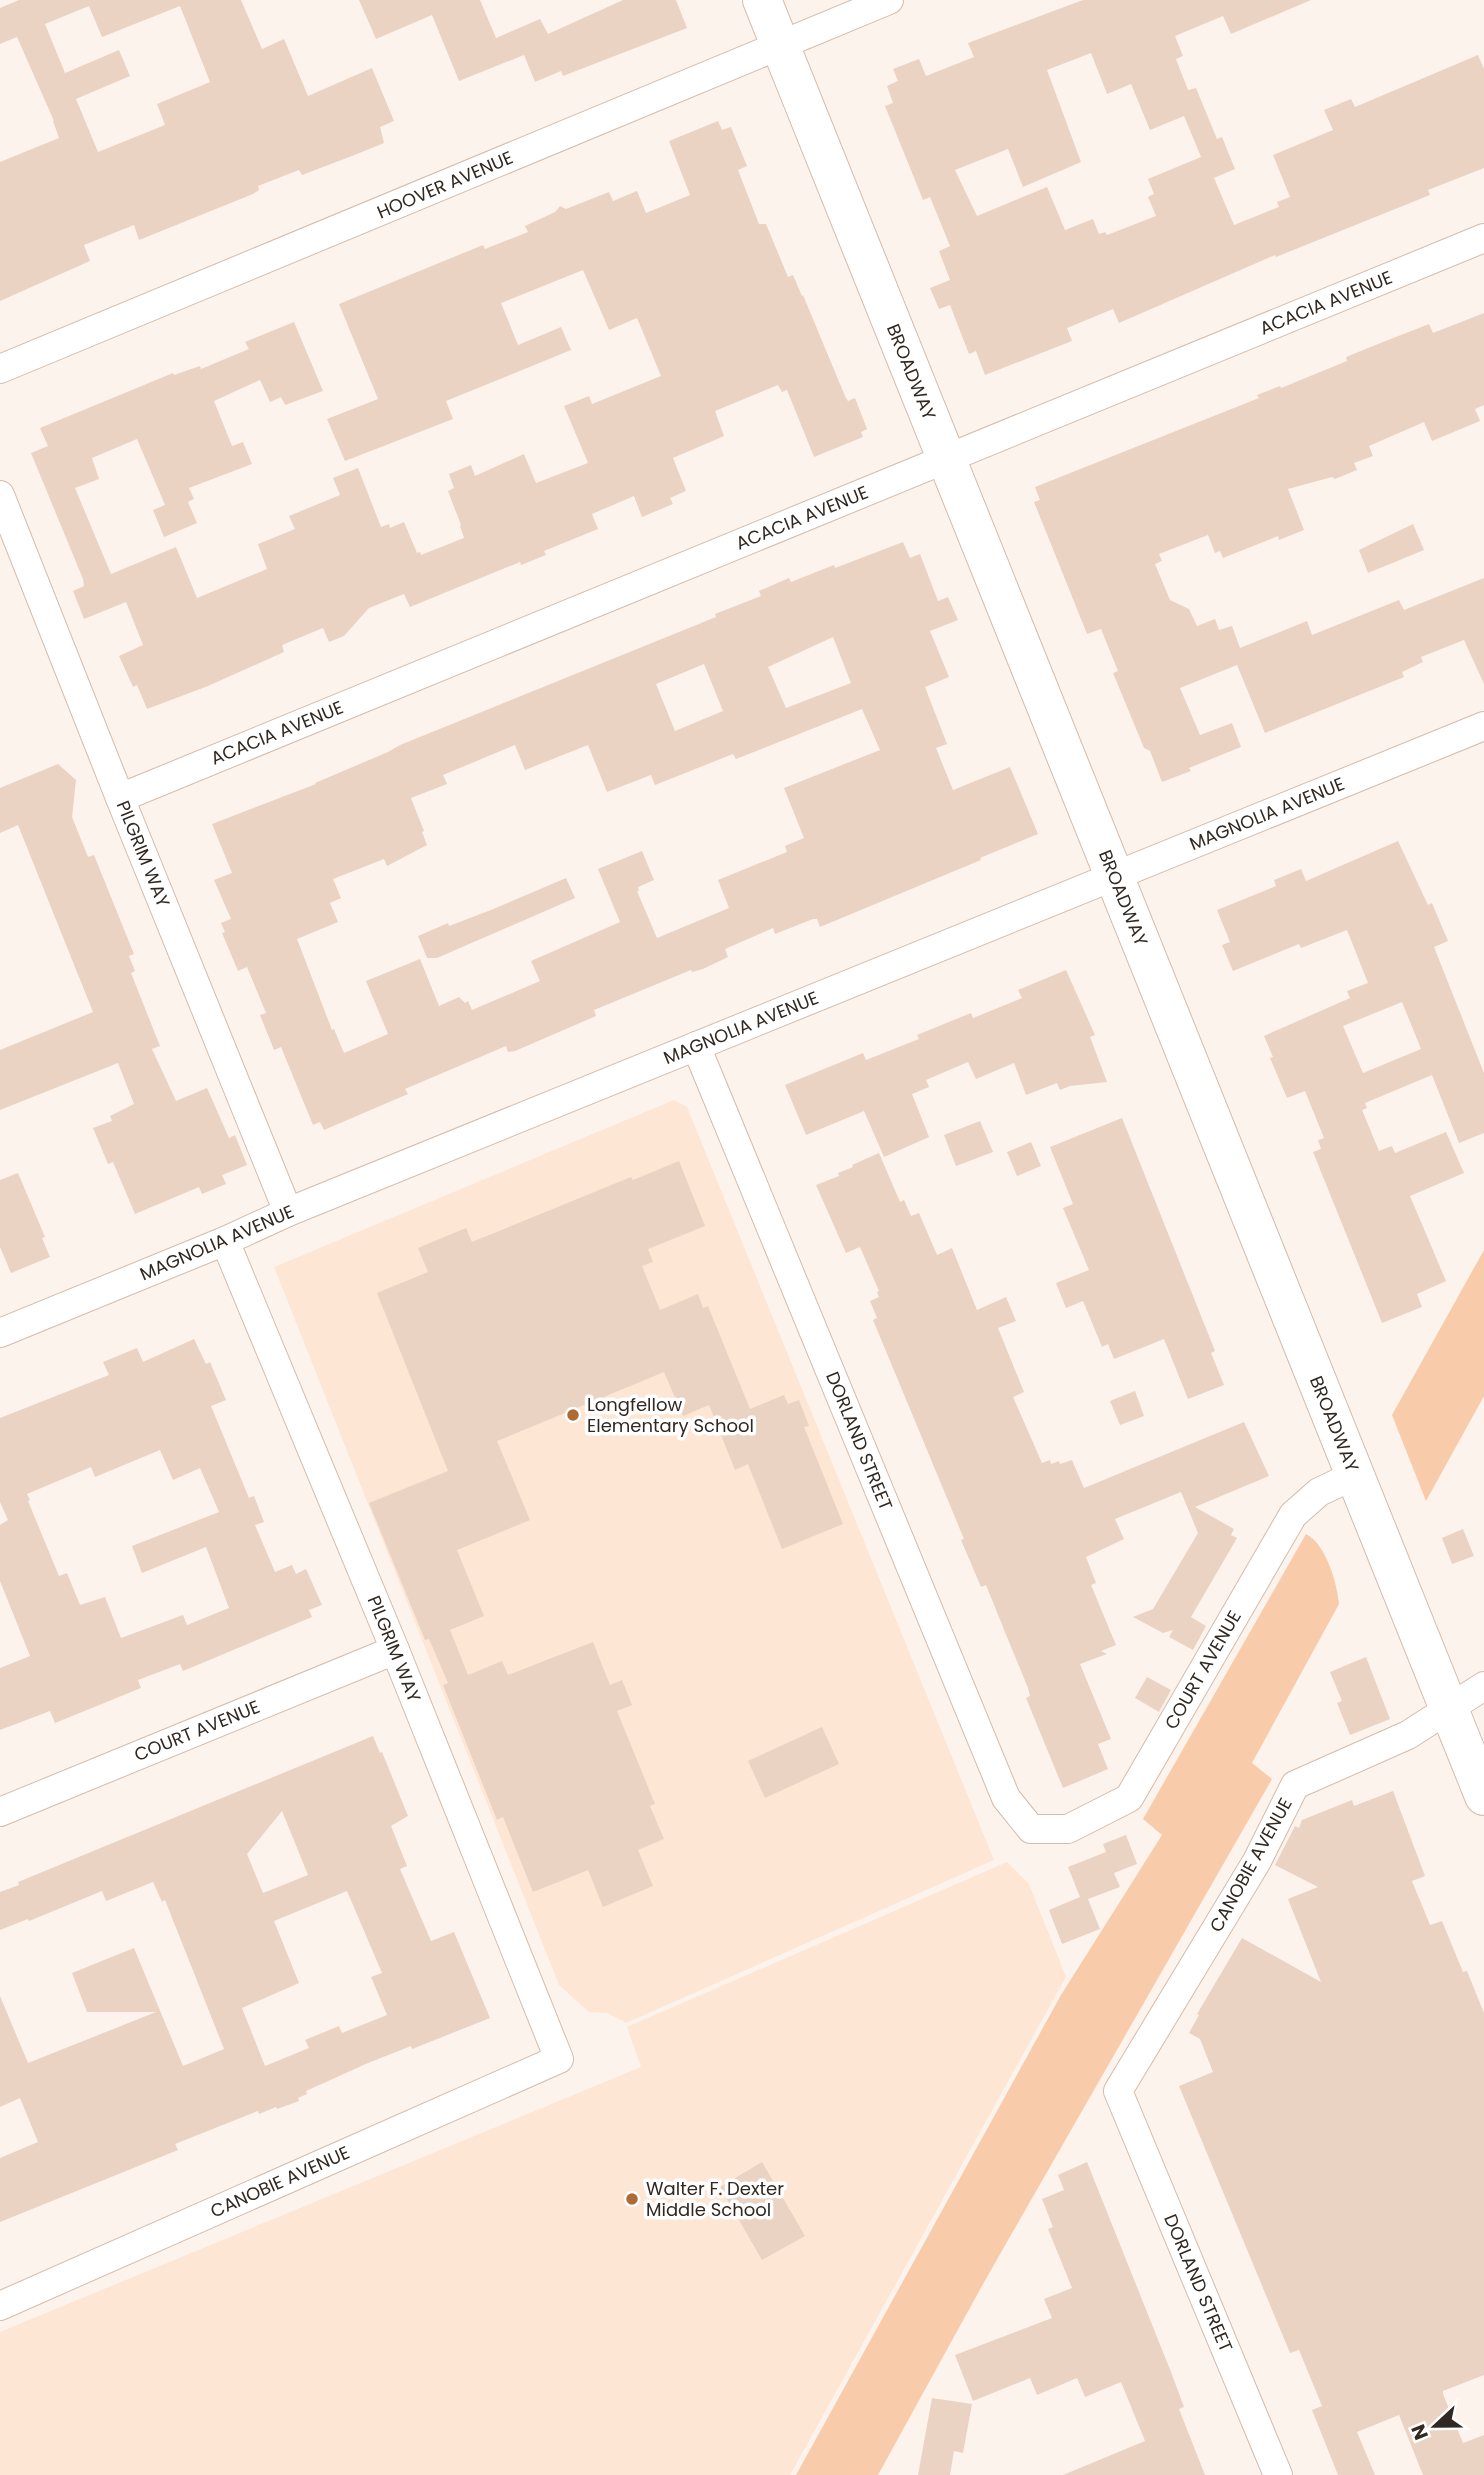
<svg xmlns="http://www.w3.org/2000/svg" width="1484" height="2475" viewBox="0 0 1484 2475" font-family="Poppins,sans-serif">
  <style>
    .built { fill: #fee6d5 }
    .green { fill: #f8cbaa }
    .building { fill: #ead3c3; fill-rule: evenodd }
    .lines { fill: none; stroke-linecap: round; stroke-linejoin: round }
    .street-casing { stroke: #d2bcac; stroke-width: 30 }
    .secondary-casing { stroke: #d2bcac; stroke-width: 40 }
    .street { stroke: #fff; stroke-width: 28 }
    .secondary { stroke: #fff; stroke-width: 38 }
    .poi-dot { fill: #ad6c36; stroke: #fff; stroke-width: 2.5 }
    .labels { text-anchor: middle; stroke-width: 7; stroke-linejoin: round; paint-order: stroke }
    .street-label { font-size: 18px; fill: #302821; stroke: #fff }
    .poi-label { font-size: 18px; fill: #302821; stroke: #fff; text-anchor: start }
  </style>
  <rect width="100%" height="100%" fill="#fcf3ec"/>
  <g class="built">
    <path d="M674,1100L687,1107L994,1860L626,2023L608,2013L589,2012L559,1985L274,1267Z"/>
    <path d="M1007,1862L1029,1884L1066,1977L790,2475H0V2332L641,2067L627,2027Z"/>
  </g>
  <g class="green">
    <path d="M1484,1250V1396L1426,1501L1392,1415Z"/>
    <path d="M1306,1534C1326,1544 1337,1583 1339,1604L1252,1763L1272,1779L983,2284L878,2475H796L1061,1995L1162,1835L1143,1819Z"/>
  </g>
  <g class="building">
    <path d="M19,0H241L262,49L284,39L308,96L372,68L394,121L380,127L384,143L352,156L302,175L299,170L258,186L259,190L253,194L139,240L134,225L84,245L90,261L0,301V162L59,138L53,121H54L17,37L0,44V8ZM89,6L102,37L180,6L210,82L157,104L165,125L98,152L76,99L130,76L119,50L65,73L45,24Z"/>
    <path d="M359,0H480L496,38L540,19L548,34L623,0H676L687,28L563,76L561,71L535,82L524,55L459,81L432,15L376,39Z"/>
    <path d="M1083,0H1311L1231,34L1223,16L1175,36L1183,56L1176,59L1188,90L1196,88L1217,139L1222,137L1235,169L1214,178L1234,225L1279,207L1277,202L1290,197L1273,155L1333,130L1324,110L1351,99L1355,107L1478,55L1484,69V168L1428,190L1430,195L1276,257L1275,255L1119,323L1113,309L1067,328L1072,341L985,375L976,351L969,354L950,305L939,309L930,288L950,280L939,251L950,246L930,197L923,200L885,106L893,103L887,86L898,81L893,69L919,59L926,76L974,57L968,43ZM1091,53L1107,94L1131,84L1150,130L1184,116L1201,157L1148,179L1154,194L1148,197L1156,216L1107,235L1105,232L1099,234L1093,219L1065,230L1047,187L977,216L955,170L1008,149L1023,187L1081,162L1047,70Z"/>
    <path d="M718,121L722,130L731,127L747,166L738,170L759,224H766L788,277L793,275L802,296L803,295L845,396L848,401L855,398L867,429L861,432L863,437L814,457L787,390L782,392L778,385L715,411L724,436L673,458L686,491L670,498L673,504L642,517L634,496L592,514L598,529L544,551L546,555L521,565L520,562L410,607L404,594L369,608L344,636L329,642L323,628L282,645L284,652L208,686L147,709L137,685L133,687L119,656L143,645L126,602L84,619L73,591L84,586L83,579L31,453L48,446L40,428L173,373L174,375L200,366L201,369L249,349L245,342L294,322L323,391L285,405L281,397L270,402L260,380L214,401L232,446L243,442L252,464L189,488L194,499L188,502L197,523L164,537L153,510L165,505L137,439L92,458L99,479L75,488L111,574L176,547L197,598L267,569L258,544L295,529L289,516L340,495L333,478L358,468L381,527L389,524L390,528L404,522L417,553L420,552L421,555L464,538L460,526L461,525L448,491L454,488L449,474L471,465L475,476L524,454L536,483L588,463L564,406L589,396L592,404L661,376L637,318L609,330L583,270L501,303L518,345L561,327L571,350L446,401L453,419L345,461L327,419L378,399L339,304L483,245L485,249L528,232L525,226L555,212L560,206L566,209L609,192L613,201L637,191L646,213L690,195L669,141Z"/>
    <path d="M1484,313V405L1475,409L1480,421L1432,441L1424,422L1369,446L1373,456L1354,463L1357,470L1335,479L1332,477L1288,489L1304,530L1279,540L1278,536L1223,558L1220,551L1215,553L1208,535L1159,554L1162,561L1155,564L1170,600L1189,609L1197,626L1215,619L1219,630L1232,626L1240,648L1307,621L1312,635L1399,600L1404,610L1484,578V684L1464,640L1421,657L1423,662L1402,672L1404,677L1265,733L1237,665L1180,688L1200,735L1232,723L1241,747L1189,768L1191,771L1162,782L1150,751L1144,748L1113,673L1118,671L1101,629L1087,634L1034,502L1040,500L1035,487L1259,398L1257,395L1280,386L1281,388L1347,361L1346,357L1378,344L1429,324L1433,333Z"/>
    <path d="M1413,524L1424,550L1368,573L1359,550Z"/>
    <path d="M903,542L910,558L920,554L938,601L948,597L958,620L930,631L949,677L925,687L947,744L936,748L953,790L1010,767L1038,834L980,858L981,860L820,927L817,919H813L775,934L773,928L725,949L728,957L703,969L692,972L691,970L594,1010L596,1016L515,1051L508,1052L506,1046L405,1089L408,1094L324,1130L320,1122L313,1125L281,1047L274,1050L260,1015L266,1013L247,967L238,971L222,933L225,932L221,923L231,919L214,880L232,873L212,824L316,784L315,783L388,752L400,745L716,617L715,614L761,596L759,591L789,578L791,582L834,565L835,568ZM833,637L851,683L786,708L768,667ZM704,664L723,711L675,731L656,684ZM862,709L880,750L784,788L804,838L785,846L787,852L718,880L729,908L657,938L637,891H639L638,887L654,880L642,851L598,869L620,922L531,961L540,981L472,1010L468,1001L465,1003L459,997L439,1006L420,959L366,981L388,1034L344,1053L334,1029L332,1030L297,939L338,922L330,903L341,898L333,879L384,859L387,866L427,845L422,832L424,831L411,798L447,784L443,775L515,745L525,770L588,745L607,792L651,775L655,785L733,754L736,759Z"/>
    <path d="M58,764L76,780L72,817L88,857L94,855L134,954L129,956L135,971L131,973L160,1046L152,1049L176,1101L207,1088L229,1138L235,1135L247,1165L222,1175L226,1184L202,1194L199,1187L135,1214L113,1162L108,1164L93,1128L112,1121L110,1116L134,1104L118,1063L0,1110V1050L93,1012L18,825L0,833V788Z"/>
    <path d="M1398,841L1428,905L1432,903L1448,941L1434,947L1484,1073V1133L1459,1143L1432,1075L1365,1103L1367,1108L1362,1110L1379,1151L1392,1146L1395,1153L1446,1132L1464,1173L1410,1196L1446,1281L1417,1294L1422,1307L1382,1323L1313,1152L1321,1149L1318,1140L1324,1138L1305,1091L1287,1098L1270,1058L1273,1057L1264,1036L1350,998L1347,991L1368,983L1347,930L1301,948L1299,944L1233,971L1222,945L1230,942L1217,910L1276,886L1274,880L1301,869L1306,881ZM1402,1002L1421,1049L1363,1073L1343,1026Z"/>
    <path d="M566,878L575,898L437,958H427L418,936L448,923L449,926L491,910Z"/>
    <path d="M1066,970L1095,1035L1090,1037L1107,1082L1070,1086L1060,1090L1057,1083L1026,1095L1014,1063L976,1079L968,1062L926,1080L929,1087L912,1094L929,1137L884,1157L864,1111L806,1135L785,1085L863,1053L866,1060L919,1039L917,1035L971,1013L973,1018L1022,998L1018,990Z"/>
    <path d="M1122,1118L1215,1351L1211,1353L1224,1385L1188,1399L1164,1339L1114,1359L1108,1344L1102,1347L1083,1301L1066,1308L1056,1283L1089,1270L1063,1208L1073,1204L1050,1147Z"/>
    <path d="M980,1121L993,1152L956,1166L944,1135Z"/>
    <path d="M1031,1142L1041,1166L1017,1176L1007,1152Z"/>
    <path d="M879,1153L900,1202L904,1200L911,1216L919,1213L937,1255L952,1248L977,1310L1006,1297L1016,1321L998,1328L1024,1392L1013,1397L1042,1463L1050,1460L1051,1464L1059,1461L1060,1464L1072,1460L1084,1488L1244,1422L1269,1476L1195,1507L1234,1529L1231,1535L1237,1538L1191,1617L1206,1626L1193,1650L1169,1637L1173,1630L1163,1633L1133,1617L1153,1609L1198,1533L1181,1492L1115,1519L1124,1539L1086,1557L1096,1583L1091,1585L1116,1645L1101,1651L1107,1654L1080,1664L1111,1739L1098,1744L1108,1769L1063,1788L1026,1698L1030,1696L1028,1688L1007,1637L986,1585L981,1587L961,1540L964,1539L873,1320L877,1318L870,1301L879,1297L877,1292L879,1291L860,1247L846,1253L816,1185L839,1176L838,1173L853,1167L852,1165Z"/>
    <path d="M679,1161L705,1226L648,1249L653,1262L642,1266L660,1310L698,1294L703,1308L708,1306L750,1409L784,1395L788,1404L799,1400L809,1426L804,1427L843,1524L782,1549L748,1464L735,1470L709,1405L683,1416L664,1372L497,1441L530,1520L457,1550L484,1616L450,1630L468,1675L502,1661L508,1675L593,1642L610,1685L622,1680L632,1705L617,1711L655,1804L650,1806L664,1839L638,1850L653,1886L603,1907L588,1870L533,1892L503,1817L497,1820L443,1685L448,1683L429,1639L425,1640L369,1503L448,1471L377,1293L428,1272L418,1248L466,1228L472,1242L631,1177L633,1180Z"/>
    <path d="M18,1173L45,1237L42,1238L50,1257L11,1273L0,1247V1180Z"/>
    <path d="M194,1339L206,1364L210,1362L226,1400L211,1406L249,1498L254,1496L264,1522L255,1525L275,1572L292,1565L296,1574L306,1569L322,1605L309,1610L312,1617L183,1671L180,1664L138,1680L141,1688L55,1723L50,1711L0,1730V1668L30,1656L0,1581V1525L8,1520L0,1502V1418L109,1375L103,1362L137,1348L143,1362ZM160,1450L173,1480L200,1468L219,1512L132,1546L142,1573L206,1547L229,1608L187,1625L183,1615L121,1638L105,1597L80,1605L67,1573L59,1576L28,1501L30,1500L27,1494L91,1467L95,1477Z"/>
    <path d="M1135,1391L1144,1416L1120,1425L1110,1401Z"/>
    <path d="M1463,1529L1474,1556L1452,1564L1442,1538Z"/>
    <path d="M1366,1657L1390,1719L1350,1735L1337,1703L1342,1701L1330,1672Z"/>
    <path d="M1147,1677L1171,1690L1159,1712L1135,1698Z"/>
    <path d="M822,1727L839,1764L765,1798L748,1761Z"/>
    <path d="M373,1736L380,1753L382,1752L408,1816L391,1826L407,1866L400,1869L431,1941L454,1932L490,2018L412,2049L411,2046L368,2063L306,2091L307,2094L298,2098L299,2101L277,2109L276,2107L259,2114L258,2111L175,2144L178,2150L0,2222V2158L38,2142L20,2098L0,2107V1996L28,2063L156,2012H87L72,1973L134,1948L183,2066L224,2049L165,1900L162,1902L153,1882L106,1901L102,1891L29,1921L28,1919L0,1930V1892L19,1885L18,1882ZM282,1811L308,1875L263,1893L247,1854ZM347,1891L382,1973L371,1977L387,2015L342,2033L339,2026L305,2040L309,2048L265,2066L242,2008L299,1983L274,1921Z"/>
    <path d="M1393,1791L1425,1876L1412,1881L1430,1925L1442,1921L1463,1972L1467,1971L1484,2013V2375L1443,2391V2394L1463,2443L1484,2435V2475H1423L1399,2415L1357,2432L1375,2475H1338L1312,2410L1322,2406L1299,2350L1290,2353L1179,2086L1213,2072L1200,2039L1189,2033L1199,2015L1197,2014L1242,1938L1321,1982L1288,1899L1318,1887L1275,1865L1295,1826L1299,1828L1302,1820L1352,1800L1354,1806Z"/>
    <path d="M1126,1835L1137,1864L1114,1873L1120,1887L1088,1899L1100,1929L1062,1944L1049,1910L1080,1897L1068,1867L1106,1852L1103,1844Z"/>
    <path d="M762,2162L805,2236L762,2260L720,2187Z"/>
    <path d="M1087,2162L1171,2372L1184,2407L1179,2409L1205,2475H1063L1145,2441L1121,2382L1085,2397L1077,2378L1037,2395L1030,2378L973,2401L955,2355L1052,2318L1044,2299L1072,2288L1048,2229L1053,2227L1042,2199L1064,2190L1058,2175Z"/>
    <path d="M932,2398L972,2404L963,2453L954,2451L950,2475H918Z"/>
  </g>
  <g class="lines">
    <defs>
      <g id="street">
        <path d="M0,369L889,0"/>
        <path d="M0,495L120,798L288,1212"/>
        <path d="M120,798L1484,238"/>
        <path d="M696,1046L1006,1798L1031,1829H1068L1129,1798L1293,1515L1319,1492L1355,1475"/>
        <path d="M0,1333L225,1241L288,1212L1484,726"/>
        <path d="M0,1812L395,1650"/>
        <path d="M0,2306L559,2059L395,1650L225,1241"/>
        <path d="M1278,2475L1118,2091L1257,1861L1295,1785L1408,1735L1484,1686"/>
      </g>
      <path id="secondary" d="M762,0L1484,1796"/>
    </defs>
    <use href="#street" class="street-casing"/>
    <use href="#secondary" class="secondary-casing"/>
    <use href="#street" class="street"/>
    <use href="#secondary" class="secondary"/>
  </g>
  <g class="poi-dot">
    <circle cx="573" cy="1415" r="7"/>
    <circle cx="632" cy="2199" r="7"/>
  </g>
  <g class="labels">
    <g class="street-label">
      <text transform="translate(445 185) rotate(-23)" y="6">HOOVER AVENUE</text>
      <text transform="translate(1326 303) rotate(-22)" y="6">ACACIA AVENUE</text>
      <text transform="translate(911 372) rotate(68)" y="6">BROADWAY</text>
      <text transform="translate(802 518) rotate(-22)" y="6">ACACIA AVENUE</text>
      <text transform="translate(277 733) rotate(-22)" y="6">ACACIA AVENUE</text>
      <text transform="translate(1267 814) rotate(-22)" y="6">MAGNOLIA AVENUE</text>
      <text transform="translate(143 854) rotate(68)" y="6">PILGRIM WAY</text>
      <text transform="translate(1123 898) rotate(68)" y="6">BROADWAY</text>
      <text transform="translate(741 1028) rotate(-22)" y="6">MAGNOLIA AVENUE</text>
      <text transform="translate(217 1243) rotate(-23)" y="6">MAGNOLIA AVENUE</text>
      <text transform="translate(1334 1424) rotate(68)" y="6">BROADWAY</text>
      <text transform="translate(859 1441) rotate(68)" y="6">DORLAND STREET</text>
      <text transform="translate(394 1649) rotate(68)" y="6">PILGRIM WAY</text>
      <text transform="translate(1203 1670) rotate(-60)" y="6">COURT AVENUE</text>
      <text transform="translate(197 1731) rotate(-22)" y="6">COURT AVENUE</text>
      <text transform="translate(1251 1865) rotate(-61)" y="6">CANOBIE AVENUE</text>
      <text transform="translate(280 2182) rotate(-24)" y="6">CANOBIE AVENUE</text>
      <text transform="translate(1198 2283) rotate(67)" y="6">DORLAND STREET</text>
    </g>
    <g class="poi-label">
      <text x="587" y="1411">Longfellow<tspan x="587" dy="21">Elementary School</tspan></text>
      <text x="646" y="2195">Walter F. Dexter<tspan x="646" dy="21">Middle School</tspan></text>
    </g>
  </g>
  <g transform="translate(1435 2426) rotate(248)" stroke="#ffffff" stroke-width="5" paint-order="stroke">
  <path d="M0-5L12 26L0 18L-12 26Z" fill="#302821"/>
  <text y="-10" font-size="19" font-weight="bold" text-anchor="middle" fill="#302821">N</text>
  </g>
</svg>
